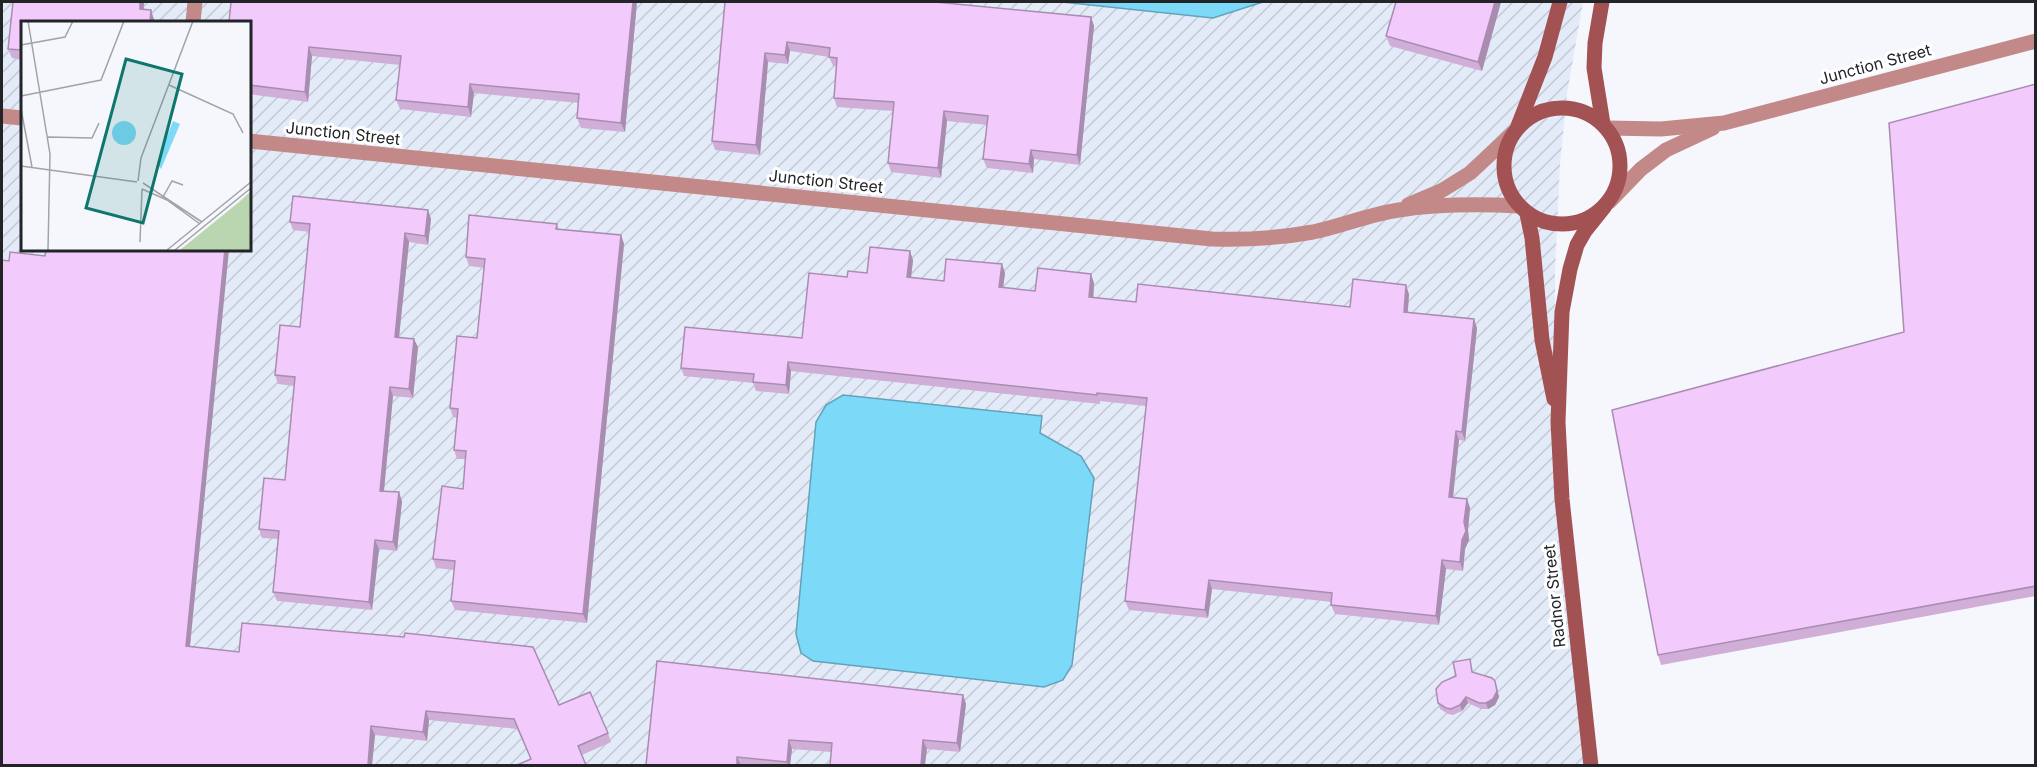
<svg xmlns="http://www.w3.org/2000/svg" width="2037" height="767" viewBox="0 0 2037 767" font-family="Inter,sans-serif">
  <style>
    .industrial { fill: url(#industrial-furrows); fill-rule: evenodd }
    .water { fill: #7dd9f8; stroke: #62a3ba; stroke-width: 1.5 }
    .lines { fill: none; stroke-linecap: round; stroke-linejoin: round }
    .street { stroke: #c38988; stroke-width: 15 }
    .secondary { stroke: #a35254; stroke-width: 15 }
    .wall { fill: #d0aed8 }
    .shaded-wall { fill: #a98db0 }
    .building { fill: #f2cafb; stroke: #a98db0; stroke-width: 1.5 }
    .labels { text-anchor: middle; stroke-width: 6; stroke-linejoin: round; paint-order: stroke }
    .street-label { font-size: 16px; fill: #222428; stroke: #fff }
    .inset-road { fill: none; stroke: #a1a3a8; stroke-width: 1.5 }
    .view { fill: #0f766e; fill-opacity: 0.15; stroke: #0f766e; stroke-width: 3 }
    .inset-edge { fill: none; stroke: #222428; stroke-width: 3 }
  </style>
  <defs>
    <pattern id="industrial-furrows" width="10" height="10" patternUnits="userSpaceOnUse" patternTransform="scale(1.5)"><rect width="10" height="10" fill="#e4ebf8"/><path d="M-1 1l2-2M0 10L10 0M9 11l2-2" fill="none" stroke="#c3c9d5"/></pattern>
  </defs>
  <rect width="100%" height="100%" fill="#f5f7fd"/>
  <path class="industrial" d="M2,2H1583L1567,94L1560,165L1555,271L1556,423L1594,765H2ZM22,22H249V249H22Z"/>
  <g class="water">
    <path d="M1062,2H1263L1213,18Z"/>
    <path d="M843,395L1042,416L1040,433L1081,456L1094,478L1072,665L1063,680L1044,687L813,661L801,653L796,634L816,422L826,405Z"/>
  </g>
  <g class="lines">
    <g class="street">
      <path d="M193,22L195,2"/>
      <path d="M2,116L22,118"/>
      <path d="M1607,128L1661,129L1724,123L2036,41"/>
      <path d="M249,141L1212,239C1246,240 1280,238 1313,232C1342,226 1370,214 1399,210C1438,204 1479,204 1519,206"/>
      <path d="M1609,202L1641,169L1666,150L1713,128"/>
      <path d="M1408,205L1441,191L1470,173L1514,132"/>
    </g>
    <g class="secondary">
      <path d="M1602,2L1595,43L1594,68L1603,124"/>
      <circle cx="1562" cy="166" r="58"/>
      <path d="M1518,126L1545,57L1560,2"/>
      <path d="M1527,214L1532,238L1542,340L1554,399"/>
      <path d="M1591,766L1562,499L1558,422L1562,312L1570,269L1577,245L1585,231L1605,206"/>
    </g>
  </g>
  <g class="wall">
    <path d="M13,2H144V10H151L154,20L22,22V60L12,58L8,49Z"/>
    <path d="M231,2H637L625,132L581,128L577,118L579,103L474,93L471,117L400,109L396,100L400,65L312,56L308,102L249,94V22Z"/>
    <path d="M725,2L1091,17L1094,26L1080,165L1034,159L1033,173L987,168L983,159L987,125L947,121L941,178L891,172L888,163L893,111L837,107L834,98L836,66H833L829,57L790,51L788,64L768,62L760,155L715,150L712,141Z"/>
    <path d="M1396,2H1501L1482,71L1390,46L1386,36Z"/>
    <path d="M2036,84V596L1661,665L1658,655L1904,332Z"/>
    <path d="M428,210L431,219L428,245L409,242L399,338L418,347L413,398L393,396L384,491L402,501L397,551L379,549L372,610L277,601L273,592L279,539L262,538L259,529L285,480L294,386L278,384L275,375L300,327L309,232L293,230L290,222Z"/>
    <path d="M557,224L559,229L621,235L624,244L587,623L455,610L451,601L454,570L436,568L433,559L463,489L466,459H457L454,450L457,418L453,417L450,408L477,338L485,268L469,266L466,257Z"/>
    <path d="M46,249H228L190,647L559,705L608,733L611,742L582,755L531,759L517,729L429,720L427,741L375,735L372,765H2L9,261L45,256Z"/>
    <path d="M913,260L911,278L944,281L1005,273L1003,287L1035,291L1094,283L1093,297L1136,302L1350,307L1409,294L1408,312L1477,328L1465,441L1459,440L1453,498L1467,499L1470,508L1468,530L1469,540L1465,549L1463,571L1446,569L1439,625L1335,614L1331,605L1332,602L1212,589L1208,618L1129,610L1125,601L1146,406L1100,401V404L791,371L789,394L756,391L753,383L684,376L681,368L802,338L847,277L867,273Z"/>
    <path d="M1470,659L1473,672L1497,687L1499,697L1495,705L1488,709H1481L1468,703L1462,711L1453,715L1448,714L1440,709L1438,703L1456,676Z"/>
    <path d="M963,695L966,704L960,752L927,749L831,752L792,749L790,765H646Z"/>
  </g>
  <g class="shaded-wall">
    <path d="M140,2H144L143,19L140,9Z"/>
    <path d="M633,2H637L625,132L621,123Z"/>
    <path d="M1495,2H1501L1482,71L1478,62Z"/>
    <path d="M151,10L154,20V22H150Z"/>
    <path d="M1091,17L1094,26L1080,165L1077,155Z"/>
    <path d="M787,42L790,51L788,64L785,55Z"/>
    <path d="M309,47L312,56L308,102L305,92Z"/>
    <path d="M765,53L768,62L760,155L756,145Z"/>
    <path d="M470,84L474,93L471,117L468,107Z"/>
    <path d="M944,111L947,121L941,178L938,168Z"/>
    <path d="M1031,150L1034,159L1033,173L1029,164Z"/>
    <path d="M428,210L431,219L428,245L425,236Z"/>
    <path d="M405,233L409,242L398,346L395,337Z"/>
    <path d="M621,235L624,244L587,623L583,614Z"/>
    <path d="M225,249H228L229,250L189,655L186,646Z"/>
    <path d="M910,251L913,260L910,286L907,277Z"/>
    <path d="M1002,264L1005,273L1002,296L999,287Z"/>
    <path d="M1091,274L1094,283L1093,306L1089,297Z"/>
    <path d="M1406,285L1409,294L1407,320L1404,312Z"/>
    <path d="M1474,319L1477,328L1465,441L1462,432Z"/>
    <path d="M414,339L418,347L413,398L409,389Z"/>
    <path d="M788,362L791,371L789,394L786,385Z"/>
    <path d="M390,387L393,396L383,500L380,491Z"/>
    <path d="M1456,431L1459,440L1452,506L1449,497Z"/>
    <path d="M399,492L402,501L397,551L393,542Z"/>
    <path d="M1467,499L1470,508L1468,530L1469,540L1465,549L1463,571L1460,562Z"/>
    <path d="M375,540L379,549L372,610L369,602Z"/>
    <path d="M1442,560L1446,569L1439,625L1436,616Z"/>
    <path d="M1209,580L1212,589L1208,618L1205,610Z"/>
    <path d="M1495,681L1499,697L1495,705L1488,709L1486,703Z"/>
    <path d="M963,695L966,704L960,752L957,743Z"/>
    <path d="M1466,697L1468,703L1462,711L1460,705Z"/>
    <path d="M426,711L429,720L427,741L423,732Z"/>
    <path d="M371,726L375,735L372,765H368Z"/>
    <path d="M789,740L792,749L790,765H788L787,762Z"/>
    <path d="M923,740L927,749L925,765H921Z"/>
    <path d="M737,757L741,765H737Z"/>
  </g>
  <g class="building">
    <path d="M13,2H140V9L151,10L150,22H22V50L8,49Z"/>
    <path d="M231,2H633L621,123L577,118L579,94L470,84L468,107L396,100L401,56L309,47L305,92L249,85V22H229Z"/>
    <path d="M725,2H935L1091,17L1077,155L1031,150L1029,164L983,159L988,116L944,111L938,168L888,163L894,102L834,98L837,58L829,57L830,48L787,42L785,55L765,53L756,145L712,141Z"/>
    <path d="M1396,2H1495L1478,62L1386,36Z"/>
    <path d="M2036,84V586L1658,655L1612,410L1904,332L1889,123Z"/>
    <path d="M293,196L428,210L425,236L405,233L395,337L414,339L409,389L390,387L380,491L399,492L393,542L375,540L369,602L273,592L279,531L259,529L264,478L285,480L295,377L275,375L280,325L300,327L310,224L290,222Z"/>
    <path d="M469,215L557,224L556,229L621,235L583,614L451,601L455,561L433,559L442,486L463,489L466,451L454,450L458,409L450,408L457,336L477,338L485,259L466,257Z"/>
    <path d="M870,247L910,251L907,277L944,281L946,259L1002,264L999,287L1035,291L1038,268L1091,274L1089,297L1136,302L1138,284L1350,307L1353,279L1406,285L1404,312L1474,319L1462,432L1456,431L1449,497L1467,499L1464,522L1466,531L1462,540L1460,562L1442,560L1436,616L1331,605L1332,593L1209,580L1205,610L1125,601L1147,398L1097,393V395L788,362L786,385L753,382L754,374L681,368L685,327L802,338L809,273L847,277L848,271L867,273Z"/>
    <path d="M46,249H225L186,646L239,652L242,623L404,637L405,633L533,647L559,705L590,692L608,733L578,746L586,765H517L531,759L514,719L426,711L423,732L371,726L368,765H2V260L9,261L10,252L45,256Z"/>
    <path d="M1470,659L1472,672L1492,678L1495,681L1497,691L1493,699L1486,703H1479L1466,697L1460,705L1451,709L1446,708L1438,703L1436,689L1442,682L1456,676L1453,662Z"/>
    <path d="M657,661L963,695L957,743L923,740L921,765H830L832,743L789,740L787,762L737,757V765H646Z"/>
  </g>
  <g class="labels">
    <g class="street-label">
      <text transform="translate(1875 64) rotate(-15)" y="6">Junction Street</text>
      <text transform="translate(343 133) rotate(6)" y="6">Junction Street</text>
      <text transform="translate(826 181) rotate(6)" y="6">Junction Street</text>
      <text transform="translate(1554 596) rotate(-96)" y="6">Radnor Street</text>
    </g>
  </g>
  <g transform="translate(21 21)">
    <rect width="230" height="230" fill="#f5f7fd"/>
    <path d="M229,171V229H159L218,181Z" fill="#bad6b0"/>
    <path d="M152,100L159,103L140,148L136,142ZM91 112a12 12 0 1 1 24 0a12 12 0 1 1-24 0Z" fill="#7dd9f8"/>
    <path class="inset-road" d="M7,0L29,133L27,229M0,24L44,16L52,0M148,64L212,93L222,112M0,75L80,59L103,0M0,88L11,146M27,116L71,117L78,102M0,145L116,161M117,160L120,137L172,0M122,162L181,201M121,168L146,179L179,203M142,176L151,160L162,164M119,221L121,168M146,229L230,161M154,229L230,167"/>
    <path class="view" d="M105,38L161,53L122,202L65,187Z"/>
    <rect width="230" height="230" class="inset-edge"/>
  </g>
  <rect width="2037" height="767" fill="none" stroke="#222428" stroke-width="6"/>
</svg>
